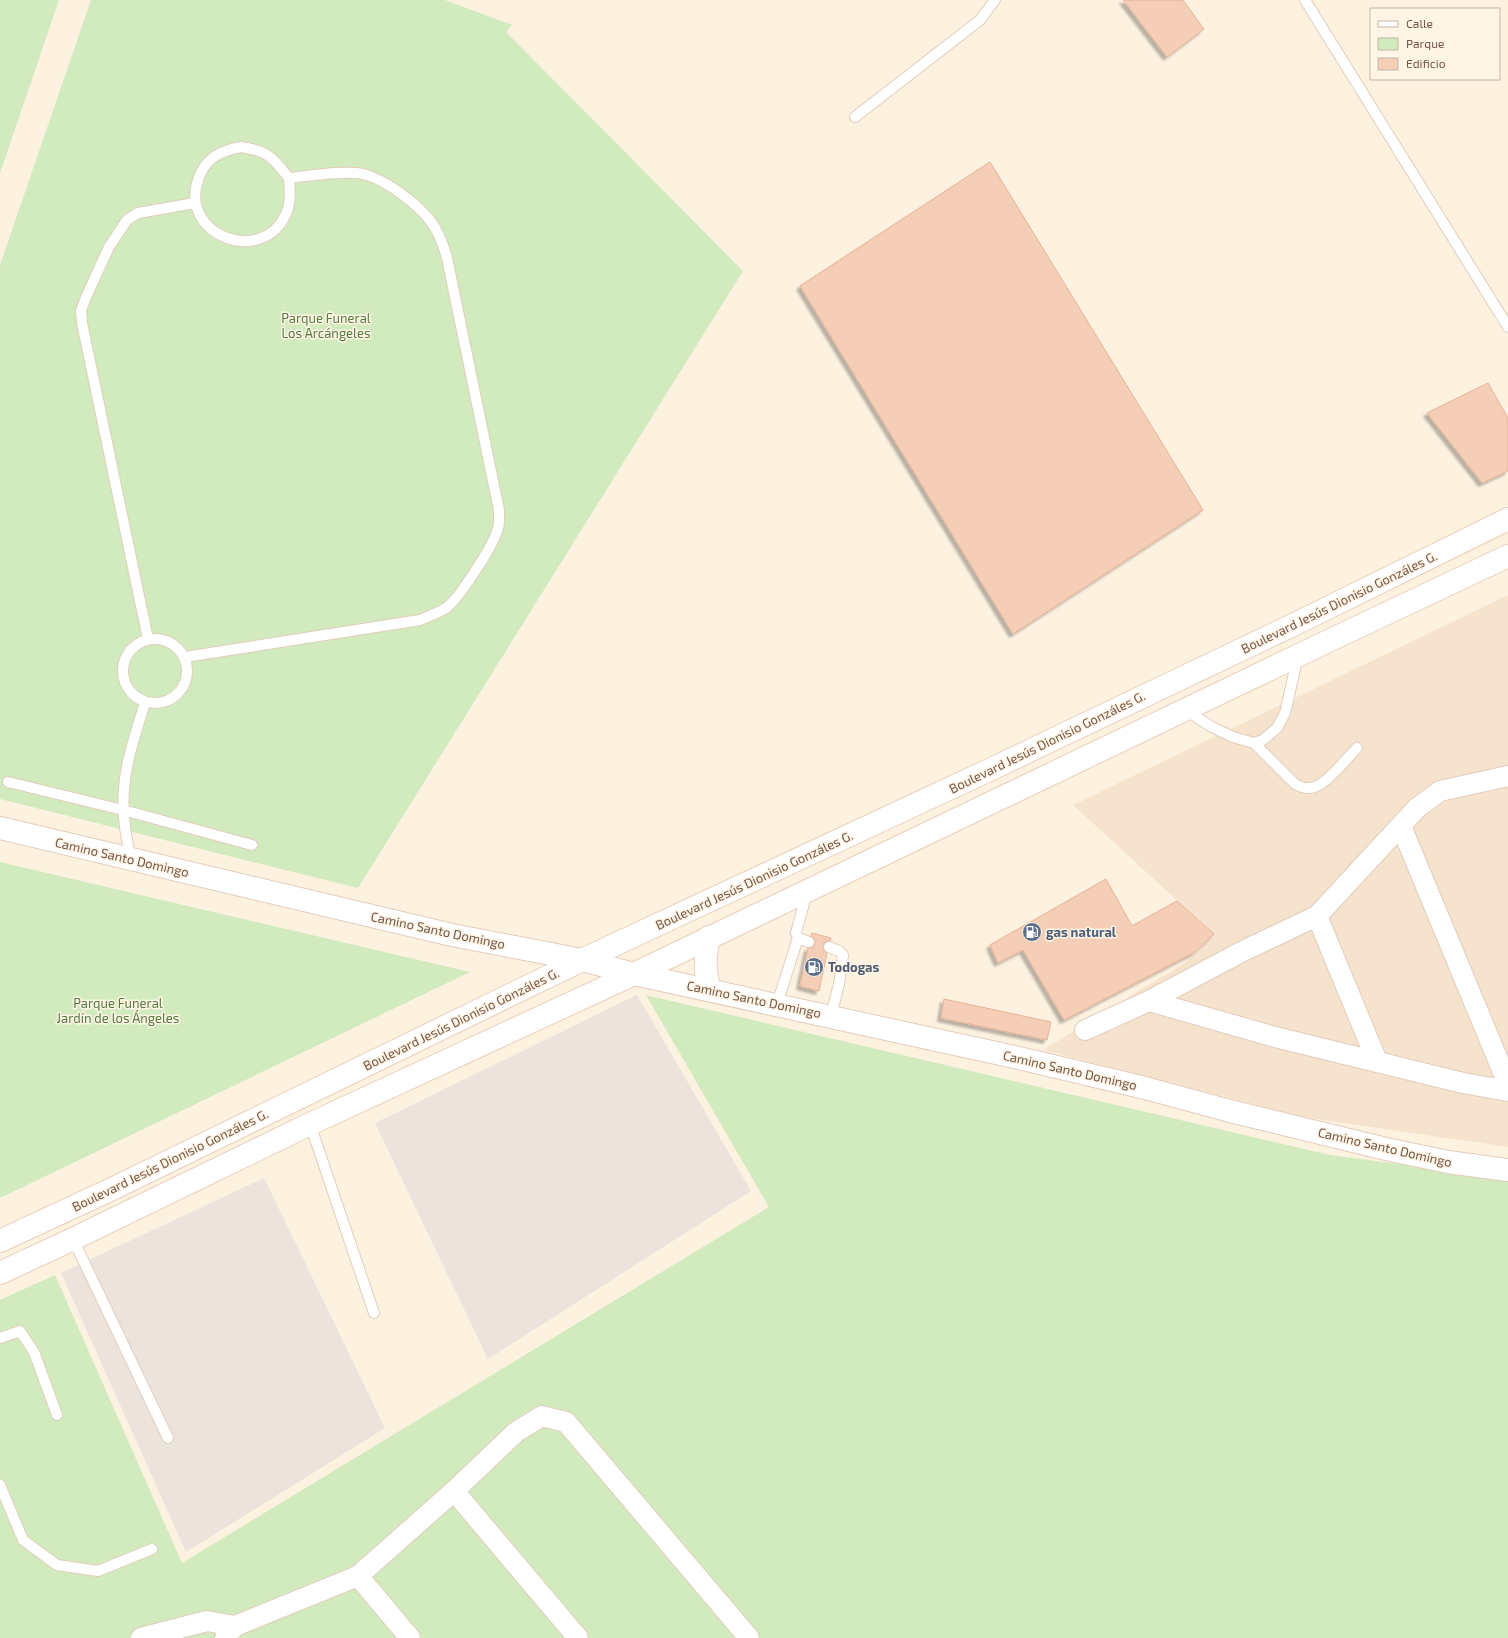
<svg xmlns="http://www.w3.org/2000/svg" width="1508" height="1638" viewBox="0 0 1508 1638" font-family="'Exo 2',sans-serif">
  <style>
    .residential { fill: #f5e3ce }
    .industrial { fill: #ece3dc }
    .green { fill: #d1ebbe }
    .building { fill: #f4ceb6; stroke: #e8b395; filter: url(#shadow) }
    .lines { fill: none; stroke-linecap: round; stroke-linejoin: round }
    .service-casing { stroke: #e2cdbb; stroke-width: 12 }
    .minor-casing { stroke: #e2cdbb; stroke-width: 22 }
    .tertiary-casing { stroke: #e2cdbb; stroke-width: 24 }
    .secondary-casing { stroke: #e9d0bb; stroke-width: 24 }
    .service { stroke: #fff; stroke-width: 10 }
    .minor { stroke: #fff; stroke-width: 20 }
    .tertiary { stroke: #fff; stroke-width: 22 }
    .secondary { stroke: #fff; stroke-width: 22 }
    .labels { text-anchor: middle; stroke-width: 3; stroke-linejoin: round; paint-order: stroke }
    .park-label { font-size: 13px; fill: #517c3d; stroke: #fff5e7 }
    .street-label { font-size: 13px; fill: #755646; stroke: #fff5e7 }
    .service-label { font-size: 13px; font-weight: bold; fill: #4e5e75; stroke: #fff5e7; text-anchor: start }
  </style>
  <defs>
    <filter id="shadow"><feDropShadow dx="-3.5" dy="3.5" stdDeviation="1" flood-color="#0004"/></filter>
  </defs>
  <rect width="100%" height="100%" fill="#fdf1e0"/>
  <path class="residential" d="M1508,595V1147L1303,1117L1043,1050L1186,962L1214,934L1073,805Z"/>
  <g class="industrial">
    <path d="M637,995L751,1191L488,1359L375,1123Z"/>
    <path d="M264,1178L385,1428L186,1552L61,1273Z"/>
  </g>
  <g class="green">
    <path d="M0,0H59L0,173Z"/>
    <path d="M91,0H445L512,25L506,32L743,271L358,888L0,799V265Z"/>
    <path d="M0,862L470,972L0,1198Z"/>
    <path d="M646,995L1330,1155L1508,1178V1638H0V1300L55,1275L182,1563L769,1207Z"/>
  </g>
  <g class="building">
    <path d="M1123,0H1183L1204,29L1167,57Z"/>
    <path d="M990,162L1203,510L1013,634L800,286Z"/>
    <path d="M1488,383L1508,418V471L1482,483L1427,413Z"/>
    <path d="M1106,879L1132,926L1177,901L1214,934L1195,952L1064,1020L1023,950L998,963L990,945Z"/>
    <path d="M812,933L831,938L830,941L825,942L823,945L824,951L827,953L819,991L800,986L808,948L813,947L815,944L814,938L811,936Z"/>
    <path d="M944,999L1051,1022L1047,1040L941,1018Z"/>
  </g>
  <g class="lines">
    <defs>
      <g id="service">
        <path d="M1305,0L1508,327"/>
        <path d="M855,117L980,20L995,0"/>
        <path d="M241,147C268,151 272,157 289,178C290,190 291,203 286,214C262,267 179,235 198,180C205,158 220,151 241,147Z"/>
        <circle cx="155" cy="671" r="32"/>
        <path d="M148,639L82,323L81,310L87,295L109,247L127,220L138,213L195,203"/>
        <path d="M185,657L420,620C429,616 438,613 446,608C458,600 493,546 497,531C500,525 499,517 499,510L447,258C444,247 440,236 434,226C421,206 387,180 363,174C345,170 309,176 289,178"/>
        <path d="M1186,710L1210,726L1233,737L1254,743L1263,740L1277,728L1285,713L1298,656"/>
        <path d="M1254,743L1295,784C1302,788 1309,790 1317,786C1329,781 1347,758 1357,748"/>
        <path d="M8,782L123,810L252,845"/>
        <path d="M131,859C125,835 122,813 124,789C126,759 137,730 145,702"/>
        <path d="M807,892L796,933L798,938L809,942"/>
        <path d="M829,947L839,951L843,955L839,984L831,1016"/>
        <path d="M777,1004L798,938"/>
        <path d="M310,1124L374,1313"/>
        <path d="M73,1239L168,1438"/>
        <path d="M0,1338L20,1331L34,1352L57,1415"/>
        <path d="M0,1485L23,1540L57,1565L98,1571L152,1549"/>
      </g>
      <g id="minor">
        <path d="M1401,826L1508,1084"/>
        <path d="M1317,916L1377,1061"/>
        <path d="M1149,1001L1275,1037L1463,1083L1508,1091"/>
        <path d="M1085,1030L1149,1001L1243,951L1317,916L1417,808L1440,791L1508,776"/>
        <path d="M454,1491L578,1638"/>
        <path d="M358,1576L410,1638"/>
        <path d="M141,1638L207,1621L235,1626"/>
        <path d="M225,1638L235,1626L358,1576L454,1491L516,1432L542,1416L566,1422L749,1638"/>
      </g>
      <path id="tertiary" d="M0,828L452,935L582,960L634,974L1019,1058L1145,1088L1230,1111L1386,1149L1448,1162L1508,1170"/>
      <g id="secondary">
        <path d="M709,937C705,956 704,971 710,990"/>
        <path d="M0,1241L112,1189L582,960L985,772L1295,624L1508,519"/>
        <path d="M0,1273L73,1239L310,1124L634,974L1341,635L1508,556"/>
      </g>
    </defs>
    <use href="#service" class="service-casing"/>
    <use href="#minor" class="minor-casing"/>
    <use href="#tertiary" class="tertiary-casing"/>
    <use href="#secondary" class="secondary-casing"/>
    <use href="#service" class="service"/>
    <use href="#minor" class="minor"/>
    <use href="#tertiary" class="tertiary"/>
    <use href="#secondary" class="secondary"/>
  </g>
  <defs>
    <symbol id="fuel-disc" viewBox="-11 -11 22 22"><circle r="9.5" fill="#5c6f8a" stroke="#fff5e7"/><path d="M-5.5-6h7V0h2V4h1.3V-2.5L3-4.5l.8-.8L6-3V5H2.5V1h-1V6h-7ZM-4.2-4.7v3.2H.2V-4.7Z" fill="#fff"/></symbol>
  </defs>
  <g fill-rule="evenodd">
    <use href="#fuel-disc" x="1021" y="921" width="22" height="22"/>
    <use href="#fuel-disc" x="803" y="956" width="22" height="22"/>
  </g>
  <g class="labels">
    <g class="park-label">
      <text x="326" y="323">Parque Funeral<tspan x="326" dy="15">Los Arcángeles</tspan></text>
      <text x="118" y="1008">Parque Funeral<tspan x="118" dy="15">Jardín de los Ángeles</tspan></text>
    </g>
    <g class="street-label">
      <text transform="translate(1339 602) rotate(-26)" y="5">Boulevard Jesús Dionisio Gonzáles G.</text>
      <text transform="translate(1047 742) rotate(-26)" y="5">Boulevard Jesús Dionisio Gonzáles G.</text>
      <text transform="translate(122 857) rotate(13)" y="5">Camino Santo Domingo</text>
      <text transform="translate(754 880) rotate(-25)" y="5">Boulevard Jesús Dionisio Gonzáles G.</text>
      <text transform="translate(438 930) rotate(12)" y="5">Camino Santo Domingo</text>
      <text transform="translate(754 999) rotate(12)" y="5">Camino Santo Domingo</text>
      <text transform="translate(461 1019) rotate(-26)" y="5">Boulevard Jesús Dionisio Gonzáles G.</text>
      <text transform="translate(1070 1070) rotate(13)" y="5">Camino Santo Domingo</text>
      <text transform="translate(1385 1147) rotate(13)" y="5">Camino Santo Domingo</text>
      <text transform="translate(170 1160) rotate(-26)" y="5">Boulevard Jesús Dionisio Gonzáles G.</text>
    </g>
    <g class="service-label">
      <text x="1046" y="937">gas natural</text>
      <text x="828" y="972">Todogas</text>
    </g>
  </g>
  <rect x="1370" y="8" width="130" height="72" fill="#fff5e7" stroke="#c8b5a7"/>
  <rect x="1378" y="21" width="20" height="6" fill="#ffffff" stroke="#c8b5a7"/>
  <text x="1406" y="28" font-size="12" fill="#755646">Calle</text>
  <rect x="1378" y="38" width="20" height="12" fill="#d1ebbe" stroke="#c8b5a7"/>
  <text x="1406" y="48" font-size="12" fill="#755646">Parque</text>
  <rect x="1378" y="58" width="20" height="12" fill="#f4ceb6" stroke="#c8b5a7"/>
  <text x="1406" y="68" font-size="12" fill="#755646">Edificio</text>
</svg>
